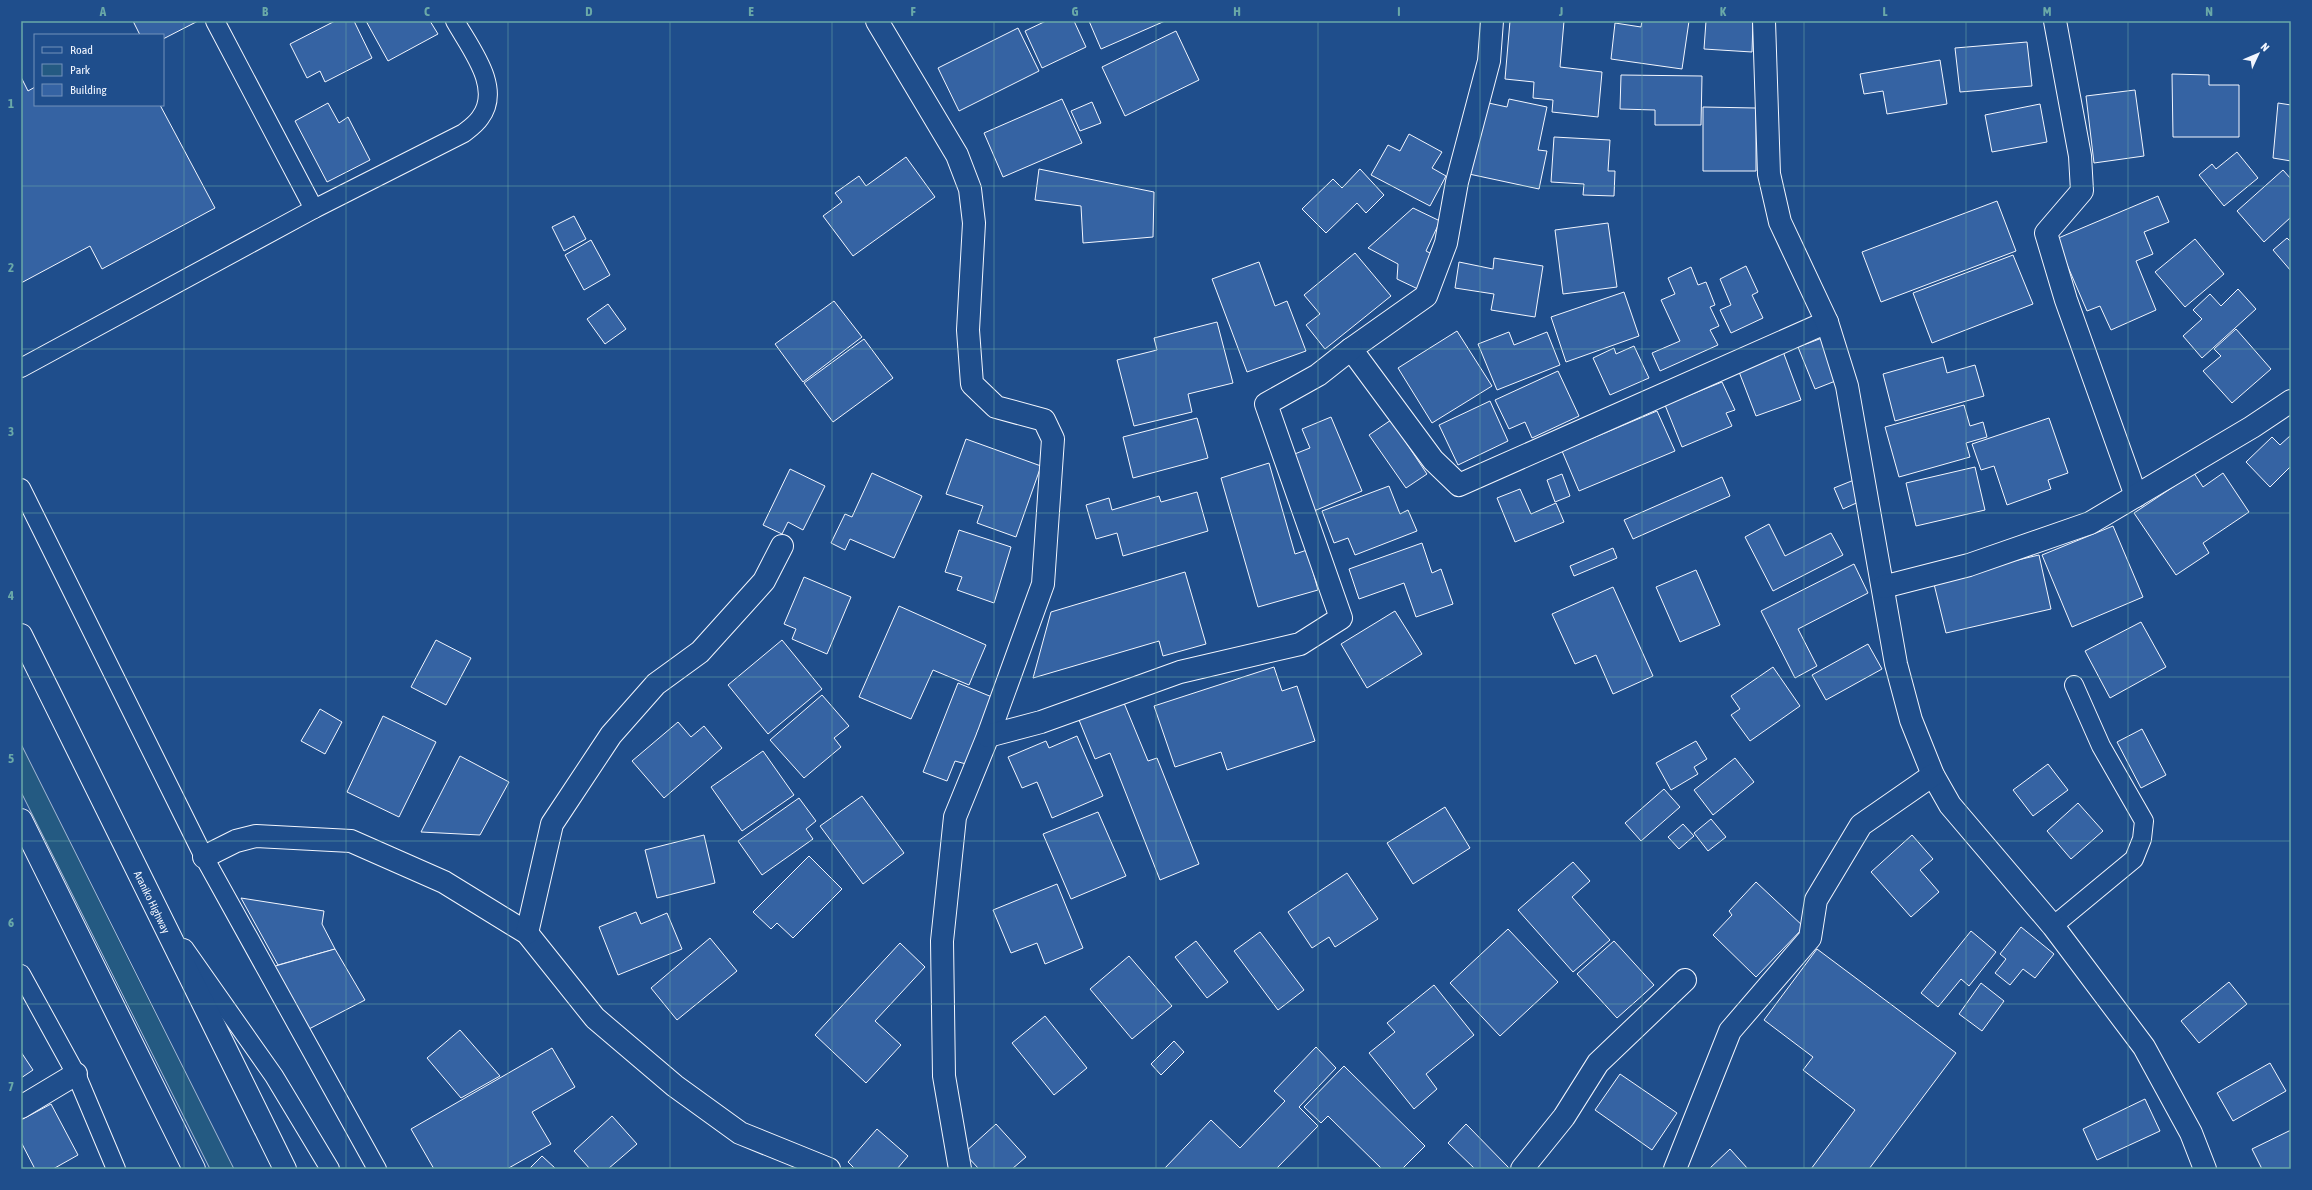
<svg xmlns="http://www.w3.org/2000/svg" width="2312" height="1190" viewBox="0 0 2312 1190" font-family="'Asap Condensed',sans-serif">
  <style>
    .green { fill: #245a82; stroke: #a8bbd7 }
    .building { fill: #3563a3; stroke: #f2f6ff }
    .lines { fill: none; stroke-linecap: round; stroke-linejoin: round }
    .lane-casing { stroke: #f2f6ff; stroke-width: 20 }
    .street-casing { stroke: #f2f6ff; stroke-width: 24 }
    .highway-casing { stroke: #f2f6ff; stroke-width: 24 }
    .lane { stroke: #1f4e8c; stroke-width: 18 }
    .street { stroke: #1f4e8c; stroke-width: 22 }
    .highway { stroke: #1f4e8c; stroke-width: 22 }
    .grid { fill: none; stroke: #6aa9a8; stroke-width: 1; stroke-opacity: 0.55 }
    .labels { text-anchor: middle; stroke-width: 3; stroke-linejoin: round; paint-order: stroke }
    .street-label { font-size: 11px; fill: #f2f6ff; stroke: #1f4e8c }
    .neatline { fill: none; stroke: #6aa9a8; stroke-width: 1.5 }
    .grid-label { font-size: 13px; text-anchor: middle; font-weight: bold; fill: #6aa9a8 }
  </style>
  <rect width="100%" height="100%" fill="#1f4e8c"/>
  <path class="green" d="M21,744L234,1169H210L21,792Z"/>
  <g class="building">
    <path d="M133,21H198L163,39V35H140Z"/>
    <path d="M335,21H354L372,58L325,82L320,71L307,78L290,44Z"/>
    <path d="M366,21H430L438,34L388,61Z"/>
    <path d="M1046,21H1074L1086,47L1042,68L1025,31Z"/>
    <path d="M1089,21H1165L1101,49Z"/>
    <path d="M1510,21H1564L1560,67L1602,72L1598,117L1552,112L1553,100L1533,98L1534,82L1505,79Z"/>
    <path d="M1642,21H1689L1682,69L1611,59L1615,23L1641,27Z"/>
    <path d="M1706,21H1753L1752,52L1704,49Z"/>
    <path d="M1018,28L1039,71L959,111L938,68Z"/>
    <path d="M1176,31L1199,80L1125,116L1102,67Z"/>
    <path d="M2027,42L2032,86L1960,92L1955,48Z"/>
    <path d="M1940,60L1947,104L1887,114L1883,91L1864,94L1860,74Z"/>
    <path d="M2172,74L2209,75V85H2239V137H2173Z"/>
    <path d="M1621,75L1702,76L1701,125H1655V110L1620,109Z"/>
    <path d="M21,77L28,91L35,87V105H160L215,208L102,269L90,246L21,283Z"/>
    <path d="M2135,90L2144,156L2094,163L2086,96Z"/>
    <path d="M1062,99L1082,143L1003,177L984,133Z"/>
    <path d="M1509,99L1547,107L1538,150L1547,151L1539,189L1469,174L1484,102L1507,107Z"/>
    <path d="M1092,102L1101,123L1080,131L1071,111Z"/>
    <path d="M328,103L339,123L348,117L370,160L327,182L295,121Z"/>
    <path d="M2278,103L2291,105V161L2273,158Z"/>
    <path d="M2040,104L2047,142L1992,152L1985,115Z"/>
    <path d="M1703,107L1756,108V171H1703Z"/>
    <path d="M1409,134L1442,152L1432,168L1446,176L1430,206L1371,175L1388,145L1400,151Z"/>
    <path d="M1554,137L1610,140L1608,171H1615L1614,196L1583,195L1584,184L1551,182Z"/>
    <path d="M2237,152L2258,178L2224,206L2199,175L2212,164L2216,169Z"/>
    <path d="M906,157L935,197L853,256L823,216L842,202L835,193L859,176L866,186Z"/>
    <path d="M1039,169L1154,192L1153,237L1083,243L1081,206L1035,200Z"/>
    <path d="M1360,169L1384,195L1366,213L1357,203L1326,233L1302,209L1333,179L1342,188Z"/>
    <path d="M2283,170L2291,179V217L2264,242L2237,211Z"/>
    <path d="M2158,196L2169,222L2144,232L2153,254L2136,261L2156,310L2111,330L2100,306L2087,311L2056,239Z"/>
    <path d="M1997,201L2016,251L1881,302L1862,252Z"/>
    <path d="M1413,208L1440,221L1426,251L1434,255L1418,289L1397,279L1398,264L1368,248Z"/>
    <path d="M574,216L586,239L564,251L552,227Z"/>
    <path d="M1608,223L1617,287L1563,294L1555,230Z"/>
    <path d="M2287,238L2291,242V271L2273,250Z"/>
    <path d="M2195,239L2224,274L2185,307L2155,272Z"/>
    <path d="M591,240L610,275L584,290L565,255Z"/>
    <path d="M1355,253L1391,296L1325,349L1306,325L1320,314L1304,295Z"/>
    <path d="M2013,255L2033,304L1932,343L1913,293Z"/>
    <path d="M1494,258L1543,266L1535,317L1491,310L1494,294L1455,288L1459,262L1493,269Z"/>
    <path d="M1259,262L1275,306L1287,301L1306,351L1247,372L1212,279Z"/>
    <path d="M1746,266L1758,292L1752,295L1763,318L1731,333L1720,310L1731,305L1720,279Z"/>
    <path d="M1691,267L1698,285L1706,282L1715,305L1710,307L1719,326L1710,330L1718,345L1660,371L1652,353L1680,341L1661,300L1675,294L1668,278Z"/>
    <path d="M2238,289L2256,309L2202,358L2183,336L2202,319L2193,310L2210,294L2221,306Z"/>
    <path d="M1624,292L1639,336L1566,362L1551,317Z"/>
    <path d="M834,301L862,337L803,382L775,344Z"/>
    <path d="M608,304L626,329L605,344L587,319Z"/>
    <path d="M1217,322L1233,383L1188,394L1192,412L1134,426L1117,360L1157,350L1154,338Z"/>
    <path d="M2236,329L2271,369L2232,403L2203,371L2221,356L2214,349Z"/>
    <path d="M1457,331L1492,386L1432,423L1398,368Z"/>
    <path d="M1509,332L1514,345L1547,332L1560,365L1497,390L1478,344Z"/>
    <path d="M1822,338L1838,380L1815,389L1798,347Z"/>
    <path d="M864,339L893,378L833,422L804,383Z"/>
    <path d="M1634,346L1649,378L1610,395L1593,358L1614,348L1616,354Z"/>
    <path d="M1781,346L1801,400L1756,416L1736,364Z"/>
    <path d="M1943,357L1947,373L1975,365L1984,396L1895,421L1883,374Z"/>
    <path d="M1558,371L1579,416L1532,438L1525,422L1509,429L1495,400Z"/>
    <path d="M1722,382L1735,410L1726,413L1732,426L1682,447L1665,405Z"/>
    <path d="M1490,401L1508,441L1458,465L1439,425Z"/>
    <path d="M1964,405L1970,426L1983,422L1987,437L1966,443L1970,457L1899,477L1885,427Z"/>
    <path d="M1657,411L1675,451L1579,491L1562,451Z"/>
    <path d="M1331,417L1362,491L1314,511L1292,455L1310,448L1302,429Z"/>
    <path d="M1197,418L1208,458L1133,478L1123,437Z"/>
    <path d="M2049,418L2068,473L2048,480L2051,489L2007,505L1994,466L1981,470L1972,444Z"/>
    <path d="M1391,420L1427,474L1406,488L1369,435Z"/>
    <path d="M2291,435V466L2270,487L2246,462L2272,437L2280,445Z"/>
    <path d="M966,439L1041,466L1016,537L977,523L983,506L946,494Z"/>
    <path d="M1269,463L1295,554L1307,550L1318,590L1258,607L1221,478Z"/>
    <path d="M1975,467L1985,510L1916,526L1906,483Z"/>
    <path d="M790,469L825,486L803,530L788,522L782,534L763,525Z"/>
    <path d="M872,473L922,496L894,558L850,539L845,550L831,543L845,514L852,517Z"/>
    <path d="M2194,473L2203,487L2223,473L2249,512L2203,543L2209,553L2176,575L2134,513Z"/>
    <path d="M1562,474L1570,496L1555,502L1547,480Z"/>
    <path d="M1722,477L1730,496L1633,539L1624,520Z"/>
    <path d="M1854,480L1863,500L1843,509L1834,488Z"/>
    <path d="M1389,486L1400,514L1408,510L1417,531L1355,555L1348,538L1334,543L1322,511Z"/>
    <path d="M1520,489L1531,514L1556,503L1564,522L1515,542L1497,498Z"/>
    <path d="M1197,492L1208,531L1123,556L1117,533L1096,539L1086,505L1109,498L1112,510L1159,496L1161,502Z"/>
    <path d="M1769,524L1785,556L1831,533L1843,555L1773,591L1745,537Z"/>
    <path d="M2113,526L2143,597L2072,627L2042,555Z"/>
    <path d="M959,530L1011,547L994,603L957,590L962,577L945,572Z"/>
    <path d="M1422,543L1432,573L1441,569L1453,604L1416,617L1404,583L1359,599L1349,569Z"/>
    <path d="M1613,548L1617,558L1574,576L1570,566Z"/>
    <path d="M2039,555L2051,609L1946,633L1933,580Z"/>
    <path d="M1854,564L1868,593L1798,629L1817,666L1795,678L1761,611Z"/>
    <path d="M1696,570L1720,625L1680,642L1656,587Z"/>
    <path d="M1185,572L1206,644L1163,656L1159,641L1033,678L1051,612Z"/>
    <path d="M804,577L851,597L827,654L792,639L796,629L784,624Z"/>
    <path d="M1613,587L1653,676L1613,694L1596,655L1575,664L1552,614Z"/>
    <path d="M899,606L986,645L969,685L933,670L911,719L859,697Z"/>
    <path d="M1395,611L1422,654L1367,688L1341,644Z"/>
    <path d="M2141,622L2166,667L2110,698L2085,651Z"/>
    <path d="M436,640L471,658L446,705L411,687Z"/>
    <path d="M782,640L822,689L768,734L728,685Z"/>
    <path d="M1868,644L1882,669L1826,700L1812,675Z"/>
    <path d="M1274,667L1282,691L1297,686L1315,741L1227,770L1221,752L1175,767L1154,706Z"/>
    <path d="M1773,667L1800,706L1750,741L1731,715L1740,709L1731,696Z"/>
    <path d="M958,683L992,697L966,764L955,761L947,781L923,772Z"/>
    <path d="M822,695L849,726L834,738L841,747L804,778L770,740Z"/>
    <path d="M1124,703L1148,761L1157,758L1199,864L1160,880L1110,753L1095,759L1079,720Z"/>
    <path d="M320,709L342,722L325,754L301,741Z"/>
    <path d="M383,716L436,742L399,817L347,792Z"/>
    <path d="M678,722L691,737L704,726L722,748L664,798L632,761Z"/>
    <path d="M2142,729L2166,775L2141,788L2117,742Z"/>
    <path d="M1077,736L1103,796L1052,818L1037,782L1022,788L1008,757L1046,741L1049,748Z"/>
    <path d="M1696,741L1707,759L1694,767L1698,774L1671,790L1656,763Z"/>
    <path d="M763,751L794,795L742,831L711,787Z"/>
    <path d="M460,756L509,782L480,835L421,832Z"/>
    <path d="M1735,758L1754,782L1713,815L1694,790Z"/>
    <path d="M2048,764L2068,790L2033,816L2013,790Z"/>
    <path d="M1664,789L1680,807L1641,841L1625,823Z"/>
    <path d="M862,796L904,853L863,884L820,826Z"/>
    <path d="M799,798L816,821L806,829L813,839L762,875L738,841Z"/>
    <path d="M2078,803L2103,831L2071,859L2047,831Z"/>
    <path d="M1445,807L1470,848L1413,884L1387,843Z"/>
    <path d="M1098,812L1126,876L1071,899L1043,834Z"/>
    <path d="M1711,819L1726,837L1708,851L1694,833Z"/>
    <path d="M1683,824L1694,836L1679,849L1668,837Z"/>
    <path d="M704,835L715,883L657,898L645,850Z"/>
    <path d="M1912,835L1933,859L1920,870L1939,892L1911,917L1871,872Z"/>
    <path d="M809,856L842,889L793,938L777,923L771,929L753,912Z"/>
    <path d="M1573,862L1590,881L1572,897L1610,940L1573,972L1518,910Z"/>
    <path d="M1347,873L1378,919L1335,947L1329,937L1312,948L1288,912Z"/>
    <path d="M1756,882L1804,927L1756,977L1713,935L1732,915L1729,911Z"/>
    <path d="M1057,884L1083,948L1045,964L1037,943L1011,953L993,910Z"/>
    <path d="M241,898L324,911L322,924L335,949L278,965Z"/>
    <path d="M636,912L641,924L667,913L682,949L618,975L599,927Z"/>
    <path d="M2021,927L2054,954L2035,978L2023,969L2010,985L1995,973L2006,959L2000,954Z"/>
    <path d="M1508,929L1558,982L1500,1036L1450,983Z"/>
    <path d="M1971,931L1996,952L1969,986L1961,979L1938,1007L1921,993Z"/>
    <path d="M1260,932L1304,990L1278,1010L1234,951Z"/>
    <path d="M710,938L737,971L677,1020L651,988Z"/>
    <path d="M1196,941L1228,982L1207,998L1175,957Z"/>
    <path d="M1614,941L1654,985L1617,1018L1577,974Z"/>
    <path d="M900,943L925,967L875,1021L901,1045L866,1083L815,1035Z"/>
    <path d="M335,949L365,1000L307,1030L272,967Z"/>
    <path d="M1817,949L1956,1053L1869,1169H1811L1855,1110L1803,1070L1813,1057L1764,1020Z"/>
    <path d="M1129,956L1172,1006L1132,1039L1090,989Z"/>
    <path d="M2229,982L2247,1004L2199,1043L2181,1021Z"/>
    <path d="M1981,983L2004,1001L1982,1031L1959,1014Z"/>
    <path d="M1434,985L1474,1035L1426,1074L1437,1089L1414,1109L1369,1053L1395,1032L1387,1023Z"/>
    <path d="M1045,1016L1087,1068L1054,1095L1012,1043Z"/>
    <path d="M460,1030L500,1076L461,1098L427,1058Z"/>
    <path d="M1174,1041L1184,1052L1161,1075L1151,1064Z"/>
    <path d="M1316,1047L1336,1068L1299,1107L1318,1126L1276,1169H1164L1211,1120L1240,1148L1285,1101L1274,1091Z"/>
    <path d="M552,1048L575,1087L532,1112L551,1144L507,1169H434L411,1129Z"/>
    <path d="M21,1052L33,1070L21,1078Z"/>
    <path d="M2270,1063L2286,1091L2233,1121L2217,1093Z"/>
    <path d="M1344,1066L1425,1146L1402,1169H1382L1328,1116L1321,1123L1304,1107Z"/>
    <path d="M1620,1074L1677,1113L1652,1150L1595,1110Z"/>
    <path d="M2145,1099L2160,1131L2097,1160L2083,1129Z"/>
    <path d="M51,1104L78,1155L53,1169H35L21,1142V1120Z"/>
    <path d="M612,1116L637,1144L608,1169H590L574,1151Z"/>
    <path d="M996,1124L1026,1157L1012,1169H979L964,1153Z"/>
    <path d="M1466,1124L1509,1168L1508,1169H1475L1448,1143Z"/>
    <path d="M877,1129L908,1156L897,1169H855L848,1162Z"/>
    <path d="M2291,1130V1169H2262L2252,1149Z"/>
    <path d="M1730,1149L1748,1169H1709Z"/>
    <path d="M542,1156L556,1169H529Z"/>
  </g>
  <g class="lines">
    <defs>
      <g id="lane">
        <path d="M215,21L314,209"/>
        <path d="M21,368L314,209L464,133C469,129 476,124 480,118C503,88 470,48 455,21"/>
        <path d="M21,488L204,857L377,1169"/>
        <path d="M2053,926L2134,859L2142,839L2144,821L2101,746L2074,685"/>
        <path d="M184,948L274,1076L330,1169"/>
        <path d="M21,974L76,1074L116,1169"/>
      </g>
      <g id="street">
        <path d="M877,21L957,155L970,189L974,223L968,330L972,384L996,407L1044,420L1053,439L1043,584L988,736L955,817L942,941L944,1076L960,1169"/>
        <path d="M1492,21L1489,61L1457,182L1446,243L1426,296L1351,349L1433,460L1459,485L1827,322"/>
        <path d="M1764,21L1769,174L1780,222L1827,322L1847,386L1896,664L1911,720L1933,775L1950,805L2053,926L2144,1047L2191,1133L2205,1169"/>
        <path d="M2055,21L2080,156L2082,191L2046,233L2066,300L2136,496"/>
        <path d="M1883,587L1969,565L2090,523L2252,427L2291,401"/>
        <path d="M988,736L1041,722L1180,672L1300,644L1341,618L1266,404L1318,375L1351,349"/>
        <path d="M204,857L236,841L256,836L351,841L444,882L527,933L595,1018L675,1086L740,1133L829,1169"/>
        <path d="M527,933L552,824L611,735L656,684L700,652L764,581L782,546"/>
        <path d="M21,1107L76,1074"/>
        <path d="M1522,1169L1564,1117L1598,1063L1685,980"/>
        <path d="M1675,1169L1730,1031L1810,938L1816,900L1861,825L1933,775"/>
      </g>
      <g id="highway">
        <path d="M21,635L285,1169"/>
        <path d="M21,820L194,1169"/>
      </g>
    </defs>
    <use href="#lane" class="lane-casing"/>
    <use href="#street" class="street-casing"/>
    <use href="#highway" class="highway-casing"/>
    <use href="#lane" class="lane"/>
    <use href="#street" class="street"/>
    <use href="#highway" class="highway"/>
  </g>
  <path class="grid" d="M184,21V1169M346,21V1169M508,21V1169M670,21V1169M832,21V1169M994,21V1169M1156,21V1169M1318,21V1169M1480,21V1169M1642,21V1169M1804,21V1169M1966,21V1169M2128,21V1169M21,186H2291M21,349H2291M21,513H2291M21,677H2291M21,841H2291M21,1004H2291"/>
  <g class="labels">
    <g class="street-label">
      <text transform="translate(152 902) rotate(64)" y="4">Araniko Highway</text>
    </g>
  </g>
  <rect width="2312" height="1190" fill="none" stroke="#1f4e8c" stroke-width="44"/>
  <rect x="34" y="34" width="130" height="72" fill="#1f4e8c" stroke="#7391ba"/>
  <rect x="42" y="47" width="20" height="6" fill="#1f4e8c" stroke="#7391ba"/>
  <text x="70" y="54" font-size="12" fill="#f2f6ff">Road</text>
  <rect x="42" y="64" width="20" height="12" fill="#245a82" stroke="#7391ba"/>
  <text x="70" y="74" font-size="12" fill="#f2f6ff">Park</text>
  <rect x="42" y="84" width="20" height="12" fill="#3563a3" stroke="#7391ba"/>
  <text x="70" y="94" font-size="12" fill="#f2f6ff">Building</text>
  <g transform="translate(2258 54) rotate(46)" stroke="#1f4e8c" stroke-width="3" paint-order="stroke">
  <path d="M0-3L7 15L0 10L-7 15Z" fill="#f2f6ff"/>
  <text y="-6" font-size="11" font-weight="bold" text-anchor="middle" fill="#f2f6ff">N</text>
  </g>
  <rect x="22" y="22" width="2268" height="1146" class="neatline"/>
  <g class="grid-label">
    <text x="103" y="16">A</text>
    <text x="265" y="16">B</text>
    <text x="427" y="16">C</text>
    <text x="589" y="16">D</text>
    <text x="751" y="16">E</text>
    <text x="913" y="16">F</text>
    <text x="1075" y="16">G</text>
    <text x="1237" y="16">H</text>
    <text x="1399" y="16">I</text>
    <text x="1561" y="16">J</text>
    <text x="1723" y="16">K</text>
    <text x="1885" y="16">L</text>
    <text x="2047" y="16">M</text>
    <text x="2209" y="16">N</text>
    <text x="11" y="108">1</text>
    <text x="11" y="272">2</text>
    <text x="11" y="436">3</text>
    <text x="11" y="600">4</text>
    <text x="11" y="763">5</text>
    <text x="11" y="927">6</text>
    <text x="11" y="1091">7</text>
  </g>
</svg>
